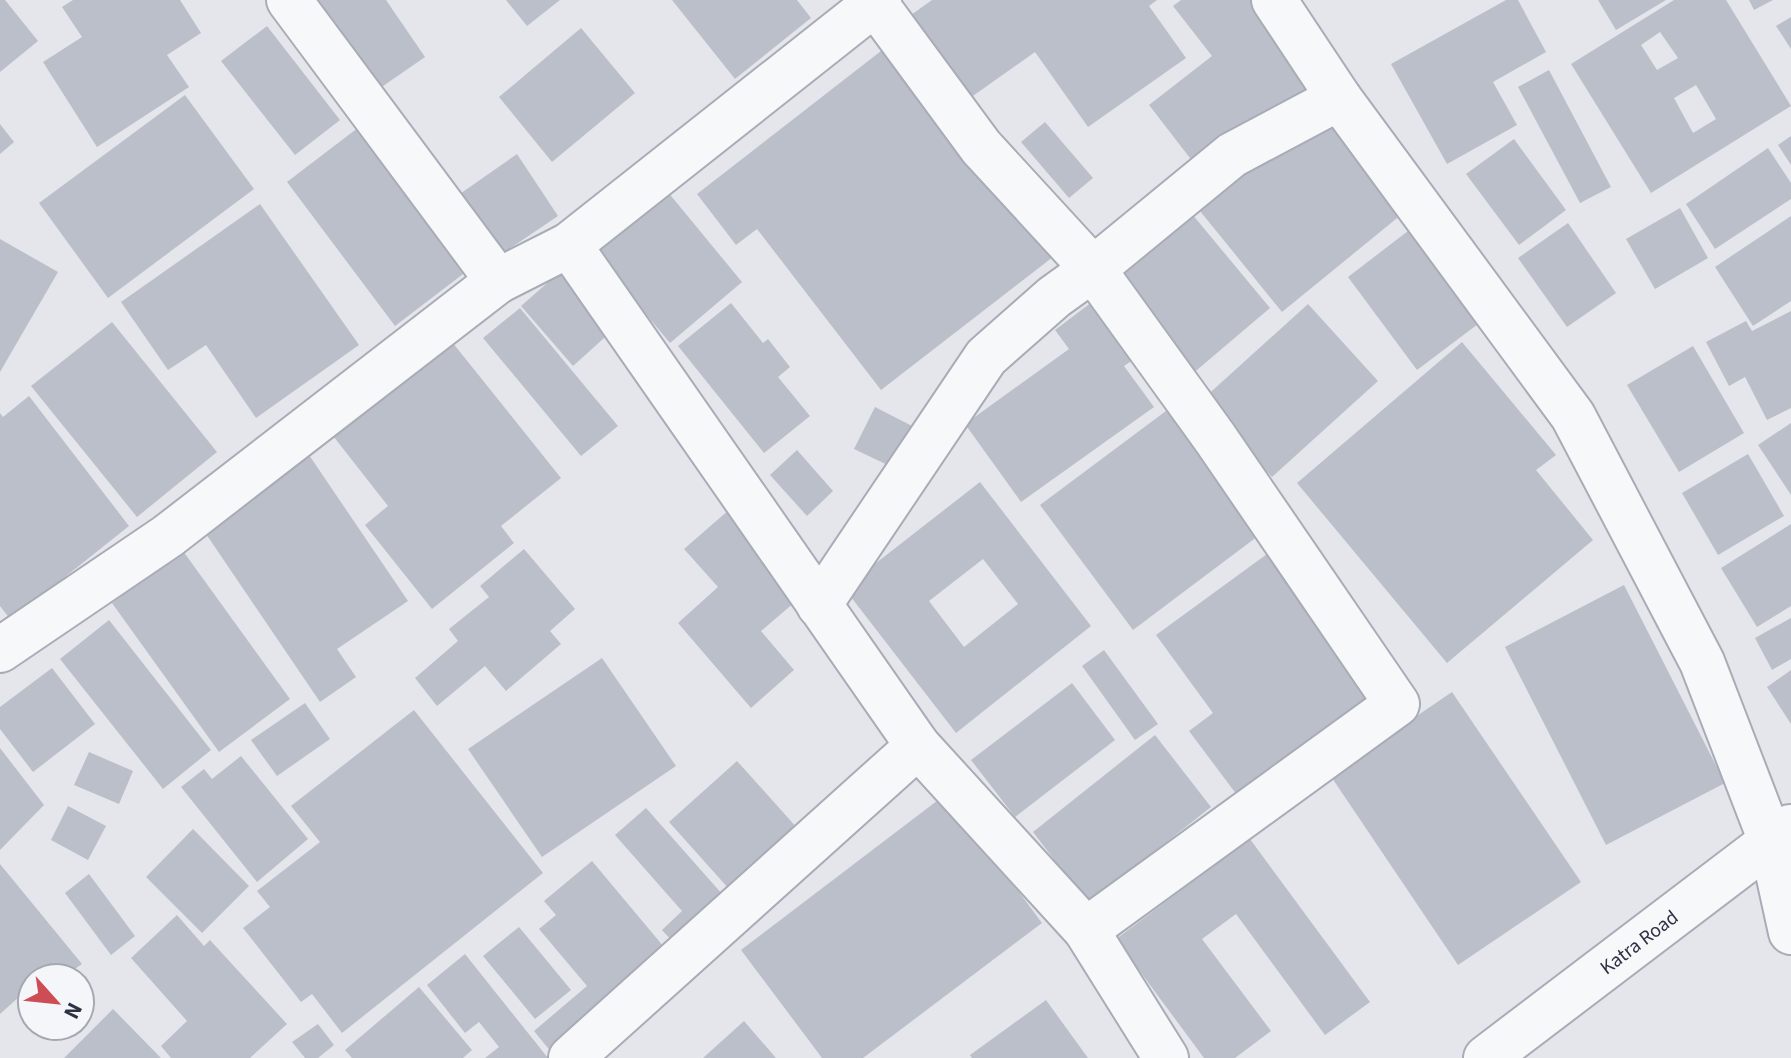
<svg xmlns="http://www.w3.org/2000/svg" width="1791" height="1058" viewBox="0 0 1791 1058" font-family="'Source Sans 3',sans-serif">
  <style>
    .building { fill: #bbbfc9; fill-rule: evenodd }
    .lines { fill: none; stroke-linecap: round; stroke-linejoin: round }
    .minor-casing { stroke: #a9acb6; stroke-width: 48 }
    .minor { stroke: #f7f8fa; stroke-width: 44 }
    .labels { text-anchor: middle; stroke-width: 6; stroke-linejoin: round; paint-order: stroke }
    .street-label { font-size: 20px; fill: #2c3244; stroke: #f4f6f9 }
  </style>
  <rect width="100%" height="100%" fill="#e4e6ec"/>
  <g class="building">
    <path d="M0,0H5L38,41L0,72Z"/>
    <path d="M73,0H180L201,33L167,55L189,87L97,147L43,62L82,37L62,7Z"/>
    <path d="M309,0H386L425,57L373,93Z"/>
    <path d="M506,0H560L527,26Z"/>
    <path d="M672,0H797L811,18L735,79Z"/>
    <path d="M932,0H1157L1149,6L1186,58L1088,127L1035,52L963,103L904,20Z"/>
    <path d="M1181,0H1255L1317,80L1200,171L1149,105L1212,56L1173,6Z"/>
    <path d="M1506,0H1518L1546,52L1493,82L1517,125L1447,164L1391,64Z"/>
    <path d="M1598,0H1666L1616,30Z"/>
    <path d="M1674,0H1726L1791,106L1651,193L1571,64ZM1660,32L1678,58L1657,70L1641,45ZM1696,85L1716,119L1693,133L1674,98Z"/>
    <path d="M1749,0H1773L1754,10Z"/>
    <path d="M1791,17V49L1776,26Z"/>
    <path d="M267,26L340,120L295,155L221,61Z"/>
    <path d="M581,28L635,93L552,162L499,97Z"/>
    <path d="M890,44L1053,257L881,390L757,229L736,245L697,194Z"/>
    <path d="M1549,70L1611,187L1580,203L1518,87Z"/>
    <path d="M185,95L254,189L108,298L39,203Z"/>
    <path d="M1326,108L1407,210L1282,312L1200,211Z"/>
    <path d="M1045,122L1093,178L1069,198L1021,142Z"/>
    <path d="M0,124L14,142L0,154Z"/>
    <path d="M359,127L467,271L395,326L287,182Z"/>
    <path d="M1791,136V165L1778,145Z"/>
    <path d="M1514,139L1566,210L1519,245L1466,174Z"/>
    <path d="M1768,148L1791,183V199L1715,249L1686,204Z"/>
    <path d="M517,154L558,216L496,258L454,198Z"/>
    <path d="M667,191L742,282L670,343L594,252Z"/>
    <path d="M260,204L359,345L256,418L206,345L168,370L121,302Z"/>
    <path d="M1187,208L1270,308L1191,375L1108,275Z"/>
    <path d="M1680,208L1708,258L1655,289L1626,239Z"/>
    <path d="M1791,216V301L1753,326L1715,267Z"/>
    <path d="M1568,223L1616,293L1567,327L1518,258Z"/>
    <path d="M1408,231L1478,324L1417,370L1348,277Z"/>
    <path d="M0,239L58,272L0,372Z"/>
    <path d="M562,270L613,330L573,366L521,306Z"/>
    <path d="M1092,302L1133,360L1124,366L1154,407L1021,502L965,424L1069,349L1055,330Z"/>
    <path d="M731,303L763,343L768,339L790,367L778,377L810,416L764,453L678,346Z"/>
    <path d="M1308,304L1378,381L1272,477L1202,400Z"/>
    <path d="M520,308L618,426L581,456L483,338Z"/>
    <path d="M1791,311V408L1767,420L1745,377L1729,386L1706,342L1746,321L1752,331Z"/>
    <path d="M112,322L217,452L137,517L31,386Z"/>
    <path d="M448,337L561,478L501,526L514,543L432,609L365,525L388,506L330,432Z"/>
    <path d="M1462,342L1556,455L1536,470L1593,540L1447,663L1297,483Z"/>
    <path d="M1693,346L1744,433L1679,472L1627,385Z"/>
    <path d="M29,396L129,526L11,620L0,606V413L3,417Z"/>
    <path d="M875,407L916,428L896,469L854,449Z"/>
    <path d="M1170,408L1262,533L1133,630L1040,505Z"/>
    <path d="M1791,423V495L1758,445Z"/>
    <path d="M797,450L833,491L807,516L770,475Z"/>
    <path d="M1748,454L1784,516L1718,555L1682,493Z"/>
    <path d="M309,455L408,601L337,649L356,677L320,702L202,528Z"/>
    <path d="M980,482L1091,626L956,733L844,588ZM983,559L1018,604L964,647L929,601Z"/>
    <path d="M730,509L803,595L761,631L794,670L751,708L678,623L718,587L684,549Z"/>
    <path d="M1791,524V606L1757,627L1721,568Z"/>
    <path d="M524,549L575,609L550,631L561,644L506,691L485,666L437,706L415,678L458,641L449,629L489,597L480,586Z"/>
    <path d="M183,551L290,699L219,752L112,603Z"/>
    <path d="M1267,554L1371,697L1237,795L1189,731L1213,713L1156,635Z"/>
    <path d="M1624,585L1725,783L1606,845L1505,647Z"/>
    <path d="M1791,618V659L1772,670L1755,638Z"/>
    <path d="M109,620L211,750L163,789L60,659Z"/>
    <path d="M1104,650L1158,724L1135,740L1082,666Z"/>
    <path d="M602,658L676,766L542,857L468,749Z"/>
    <path d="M52,668L95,724L33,772L0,729V707Z"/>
    <path d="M1791,670V724L1767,687Z"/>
    <path d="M1072,683L1115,740L1015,817L971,760Z"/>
    <path d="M1452,692L1581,882L1458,965L1330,775Z"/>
    <path d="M305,703L330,739L277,776L251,740Z"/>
    <path d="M414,710L543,873L342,1033L312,994L301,1002L243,928L270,907L257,891L320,842L291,806Z"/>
    <path d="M1155,735L1211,807L1088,904L1033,832Z"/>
    <path d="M0,748L44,805L0,850Z"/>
    <path d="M89,752L133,771L119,804L74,785Z"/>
    <path d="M241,756L308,839L257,882L181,787L204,769L212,779Z"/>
    <path d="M737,761L798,829L755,918L669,822Z"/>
    <path d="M946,794L1042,923L863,1058H822L741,950Z"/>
    <path d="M68,806L106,826L88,860L51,840Z"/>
    <path d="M646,808L738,912L687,957L662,930L682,911L615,835Z"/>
    <path d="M193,829L249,886L202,933L146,877Z"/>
    <path d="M1250,839L1370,1002L1325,1035L1236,914L1202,939L1271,1031L1235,1058H1204L1116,939Z"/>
    <path d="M592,861L679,965L556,1058L534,1031L587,986L539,929L556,915L544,901Z"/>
    <path d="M0,864L82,964L62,978H32V990L29,988L0,1014Z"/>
    <path d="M89,874L135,936L111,955L65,893Z"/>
    <path d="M177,915L204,946L210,940L287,1024L250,1058H171L161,1046L187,1021L131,958Z"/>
    <path d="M519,927L571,990L535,1019L483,956Z"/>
    <path d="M465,954L548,1058H485L499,1047L479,1022L465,1033L427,985Z"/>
    <path d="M419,987L472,1050L463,1058H352L345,1050Z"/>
    <path d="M1046,1000L1088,1058H972L970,1055Z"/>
    <path d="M113,1009L161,1058H64Z"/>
    <path d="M744,1021L776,1058H703Z"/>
    <path d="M318,1024L334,1045L318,1058H305L292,1042Z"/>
  </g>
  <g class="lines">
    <defs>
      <g id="minor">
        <path d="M289,0L498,281"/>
        <path d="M1274,0L1339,98L1573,416L1702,662L1771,841L1791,932"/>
        <path d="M875,3L981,147L1093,269L1215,438L1397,704L1086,930"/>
        <path d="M569,245L918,746L1086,930L1166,1058"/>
        <path d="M819,605L986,357L1054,297L1093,269L1232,155L1339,98"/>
        <path d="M0,650L168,536L498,281L569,245L879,0"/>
        <path d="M571,1058L918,746"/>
        <path id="s1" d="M1486,1058L1790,827"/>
      </g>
    </defs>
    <use href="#minor" class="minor-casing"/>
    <use href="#minor" class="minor"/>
  </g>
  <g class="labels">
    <g class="street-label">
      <text dy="7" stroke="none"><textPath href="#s1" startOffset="192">Katra Road</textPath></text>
    </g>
  </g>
  <g transform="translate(56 1002) rotate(117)"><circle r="38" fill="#f4f6f9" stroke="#a4a8b1" stroke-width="2"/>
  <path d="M0-6L14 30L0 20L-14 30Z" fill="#cd4d55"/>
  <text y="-12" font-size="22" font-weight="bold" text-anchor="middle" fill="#2c3244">N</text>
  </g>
</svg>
